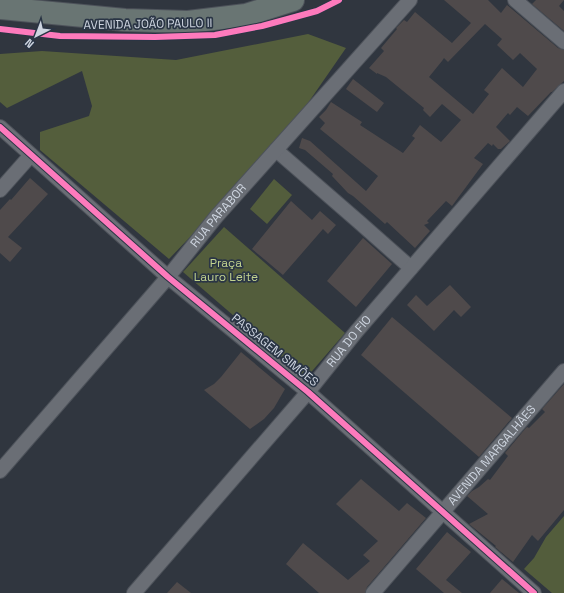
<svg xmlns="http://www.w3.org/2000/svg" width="564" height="593" viewBox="0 0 564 593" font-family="'Space Grotesk',sans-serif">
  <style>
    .green { fill: #535d3c }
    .forest { fill: #545e3c }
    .building { fill: #4f4a4b; fill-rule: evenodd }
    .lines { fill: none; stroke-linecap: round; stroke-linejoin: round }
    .minor-casing { stroke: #4d525a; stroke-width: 16 }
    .primary-casing { stroke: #4d525a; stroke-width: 24 }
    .minor { stroke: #6a6e75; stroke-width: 14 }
    .primary { stroke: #697573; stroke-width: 22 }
    .cycleway-casing { stroke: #2a3545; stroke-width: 8 }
    .cycleway { stroke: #fd7abc; stroke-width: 6 }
    .labels { text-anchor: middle; stroke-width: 3.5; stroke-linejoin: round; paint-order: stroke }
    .street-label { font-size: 12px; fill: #cdd4df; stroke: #2a3545 }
    .park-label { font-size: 12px; fill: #c2d38f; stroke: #2a3545 }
  </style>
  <rect width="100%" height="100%" fill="#30363f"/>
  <g class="green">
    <path d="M274,179L292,195L267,224L250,209Z"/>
    <path d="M224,227L345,333L306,378L183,272Z"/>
    <path d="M564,516V593H552L524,569L534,558L546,537Z"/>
  </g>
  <path class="forest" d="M308,34L346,48L281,142L169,259L40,150V132L89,116L92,106L82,71L7,108L0,102V54L42,51L176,60Z"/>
  <g class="building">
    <path d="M444,0H488L501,13L507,5L558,48L564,50V81L552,92H551L528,116L517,107L510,115L508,113L496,127L510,141L501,149H498L493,144L492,146L488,143L474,158L483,164L452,206L446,201L427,221L429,223L424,225L430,231L415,248L387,222L385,224L353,196L348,193L332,176L333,174L305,150L299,148L302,138L310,141L366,191L378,176L320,129L325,123L319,117L326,110L331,102L362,122L360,125L403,153L415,138L412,136L420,125L441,142L461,120L442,104L430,117L423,110L424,108L386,77L377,73V74L369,68L384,51L381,48L397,29L396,28L404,20L407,22L415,12L452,43L471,23ZM485,24L502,39L497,45L513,60L520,53L537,69L523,87L502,68L484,90L489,94L473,114L429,77L442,61L444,58L448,62Z"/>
    <path d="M536,0H564L559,6L564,11V31L532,4Z"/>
    <path d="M353,79L384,103L377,112L346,89Z"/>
    <path d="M30,178L48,194L8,237L22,248L10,262L0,253V210L10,199L11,200Z"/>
    <path d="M291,201L312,220L320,211L336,225L328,234L323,229L283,275L252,249Z"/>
    <path d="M363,238L392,264L356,307L327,281Z"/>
    <path d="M450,285L471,307L461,317L454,310L434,331L407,305L416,295L427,306Z"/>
    <path d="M392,317L512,418L479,457L361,355Z"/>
    <path d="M241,352L285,389L274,408L264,419L250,429L204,390L214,384L221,377Z"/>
    <path d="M564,384V510L538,541L532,535L513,562L495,547L496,546L469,524L488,514L467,496L472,491L479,487L488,479L490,480L508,456L505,453L525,429L527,427L529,428L545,412L542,409Z"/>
    <path d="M361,479L399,511L407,503L426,518L367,587L365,593H319L286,564L303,543L348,580L370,561L363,555L378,541L336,504Z"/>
    <path d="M447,532L471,552L446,580L462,593H444L416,569Z"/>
    <path d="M502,579L519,593H490Z"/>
    <path d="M177,582L191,593H167Z"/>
  </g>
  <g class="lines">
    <defs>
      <g id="minor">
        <path d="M515,0L564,42"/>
        <path d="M0,127L168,277L308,392L534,593"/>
        <path d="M276,150L359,222L411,268"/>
        <path d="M0,190L31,155"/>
        <path id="s1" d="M0,471L168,277L216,217L410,0"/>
        <path id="s2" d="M134,593L308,392L356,332L564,91"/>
        <path id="s3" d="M373,593L564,371"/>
      </g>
      <path id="primary" d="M0,8L125,20L188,22L246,15L293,0"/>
    </defs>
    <use href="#minor" class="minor-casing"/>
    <use href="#primary" class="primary-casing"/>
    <use href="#minor" class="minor"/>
    <use href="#primary" class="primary"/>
    <defs>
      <g id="cycleway">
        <path d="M0,29L60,36L155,37L215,35L262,26L317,11L339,0"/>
        <path d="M0,127L168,277L308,392L534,593"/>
      </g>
    </defs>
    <use href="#cycleway" class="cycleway-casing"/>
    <use href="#cycleway" class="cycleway"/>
  </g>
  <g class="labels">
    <g class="street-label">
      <text transform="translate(148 24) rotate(-1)" y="4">AVENIDA JOÃO PAULO II</text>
      <text dy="4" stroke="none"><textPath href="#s1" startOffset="336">RUA PARABOR</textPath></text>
      <text dy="4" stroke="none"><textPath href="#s2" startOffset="331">RUA DO FIO</textPath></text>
      <text transform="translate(275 350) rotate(39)" y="4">PASSAGEM SIMÕES</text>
      <text dy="4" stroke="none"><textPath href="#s3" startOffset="182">AVENIDA MARGALHÃES</textPath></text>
    </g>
    <g class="park-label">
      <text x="226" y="267">Praça<tspan x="226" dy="14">Lauro Leite</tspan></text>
    </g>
  </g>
  <g transform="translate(36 36) rotate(222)" stroke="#2a3545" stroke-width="3" paint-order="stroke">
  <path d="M0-3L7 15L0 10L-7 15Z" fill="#cdd4df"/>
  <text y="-6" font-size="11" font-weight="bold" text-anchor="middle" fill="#cdd4df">N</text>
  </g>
</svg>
